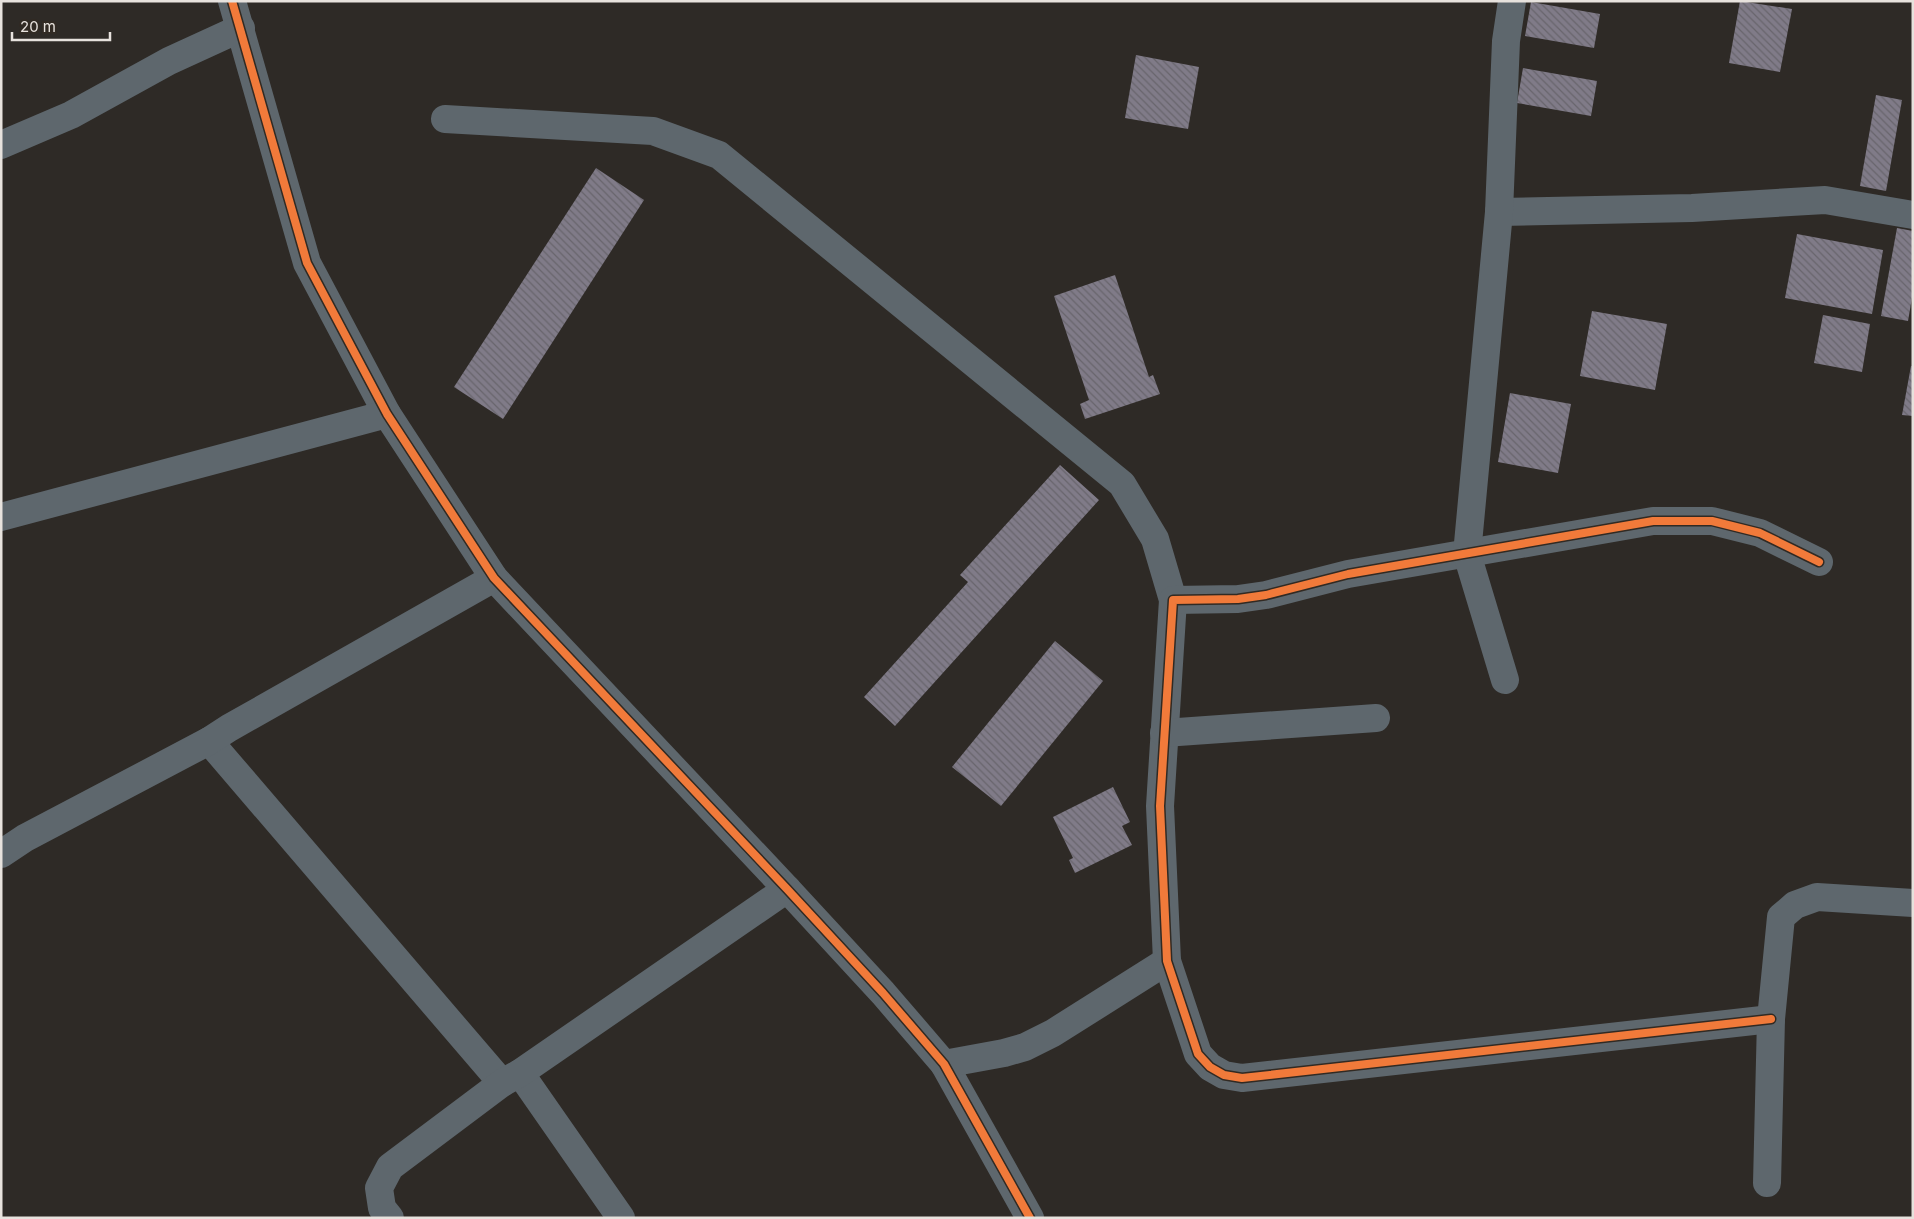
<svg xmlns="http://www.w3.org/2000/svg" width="1914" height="1219" viewBox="0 0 1914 1219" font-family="Inter,sans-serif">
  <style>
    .building { fill: url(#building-back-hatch) }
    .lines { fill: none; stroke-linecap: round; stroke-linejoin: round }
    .minor { stroke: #5e676d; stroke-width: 28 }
    .cycleway-casing { stroke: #312a23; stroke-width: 11 }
    .cycleway { stroke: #f17a3a; stroke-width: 8 }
  </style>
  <defs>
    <pattern id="building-back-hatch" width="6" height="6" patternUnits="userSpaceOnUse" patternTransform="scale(1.25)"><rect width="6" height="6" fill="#807b88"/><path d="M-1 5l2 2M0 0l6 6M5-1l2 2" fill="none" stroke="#68656c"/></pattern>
  </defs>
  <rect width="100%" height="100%" fill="#2e2a26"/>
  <g class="building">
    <path d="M1740,1L1792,9L1780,72L1729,63Z"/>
    <path d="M1531,2L1600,14L1594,48L1525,36Z"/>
    <path d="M1136,55L1199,67L1188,129L1125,118Z"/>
    <path d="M1523,68L1597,81L1591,116L1517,103Z"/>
    <path d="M1876,95L1902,100L1886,191L1860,186Z"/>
    <path d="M596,168L644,200L503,419L454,387Z"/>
    <path d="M1897,228L1913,231V292L1908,321L1881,316Z"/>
    <path d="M1797,234L1883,250L1872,314L1785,298Z"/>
    <path d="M1115,275L1149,377L1153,375L1160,394L1085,419L1080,404L1089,400L1054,296Z"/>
    <path d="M1592,311L1667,324L1655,390L1580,376Z"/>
    <path d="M1823,315L1870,324L1862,372L1814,363Z"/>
    <path d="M1911,366H1913V416L1902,415Z"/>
    <path d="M1510,393L1571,404L1558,473L1498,462Z"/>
    <path d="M1060,465L1099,500L895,726L864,697L968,582L960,575Z"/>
    <path d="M1055,641L1103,681L1001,806L952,767Z"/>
    <path d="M1113,787L1130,822L1122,826L1132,845L1075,873L1069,860L1073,858L1053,817Z"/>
  </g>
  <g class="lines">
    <g class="minor">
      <path d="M232,1L307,263L387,414L494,578L787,889L883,993L944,1064L1030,1218"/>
      <path d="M445,119L653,131L719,155L1122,484L1155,539L1173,600L1160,806L1167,961L1198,1054L1210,1067L1224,1075L1242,1078L1771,1019"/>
      <path d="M1,145L71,115L169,61L241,28"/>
      <path d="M1499,212L1692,208L1825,200L1913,215"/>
      <path d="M1,517L387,414"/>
      <path d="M1173,600L1238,599L1266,595L1348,574L1653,521H1712L1760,533L1819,562"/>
      <path d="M1505,680L1467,554L1499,212L1506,41L1512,1"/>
      <path d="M1164,733L1376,718"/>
      <path d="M209,741L502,1083"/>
      <path d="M1,854L25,838L209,741L229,728L494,578"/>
      <path d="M944,1064L1004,1053L1025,1047L1053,1033L1167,961"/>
      <path d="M520,1073L621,1218"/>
      <path d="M1767,1183L1771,1019L1781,917L1795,905L1817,897L1913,903"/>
      <path d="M390,1218L382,1208L379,1188L390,1167L502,1083L520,1073L787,889"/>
    </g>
    <defs>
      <g id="cycleway">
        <path d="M232,1L307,263L387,414L494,578L787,889L883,993L944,1064L1030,1218"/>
        <path d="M1771,1019L1242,1078L1224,1075L1210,1067L1198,1054L1167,961L1160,806L1173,600L1238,599L1266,595L1348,574L1653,521H1712L1760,533L1819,562"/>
      </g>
    </defs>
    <use href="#cycleway" class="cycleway-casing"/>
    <use href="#cycleway" class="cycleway"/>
  </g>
  <rect width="1914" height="1219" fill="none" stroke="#e7e2dd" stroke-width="5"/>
  <path d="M12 32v8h98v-8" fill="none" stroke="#e7e2dd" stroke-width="2.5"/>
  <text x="20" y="32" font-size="15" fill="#e7e2dd" stroke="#312a23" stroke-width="4" paint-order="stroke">20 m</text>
</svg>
